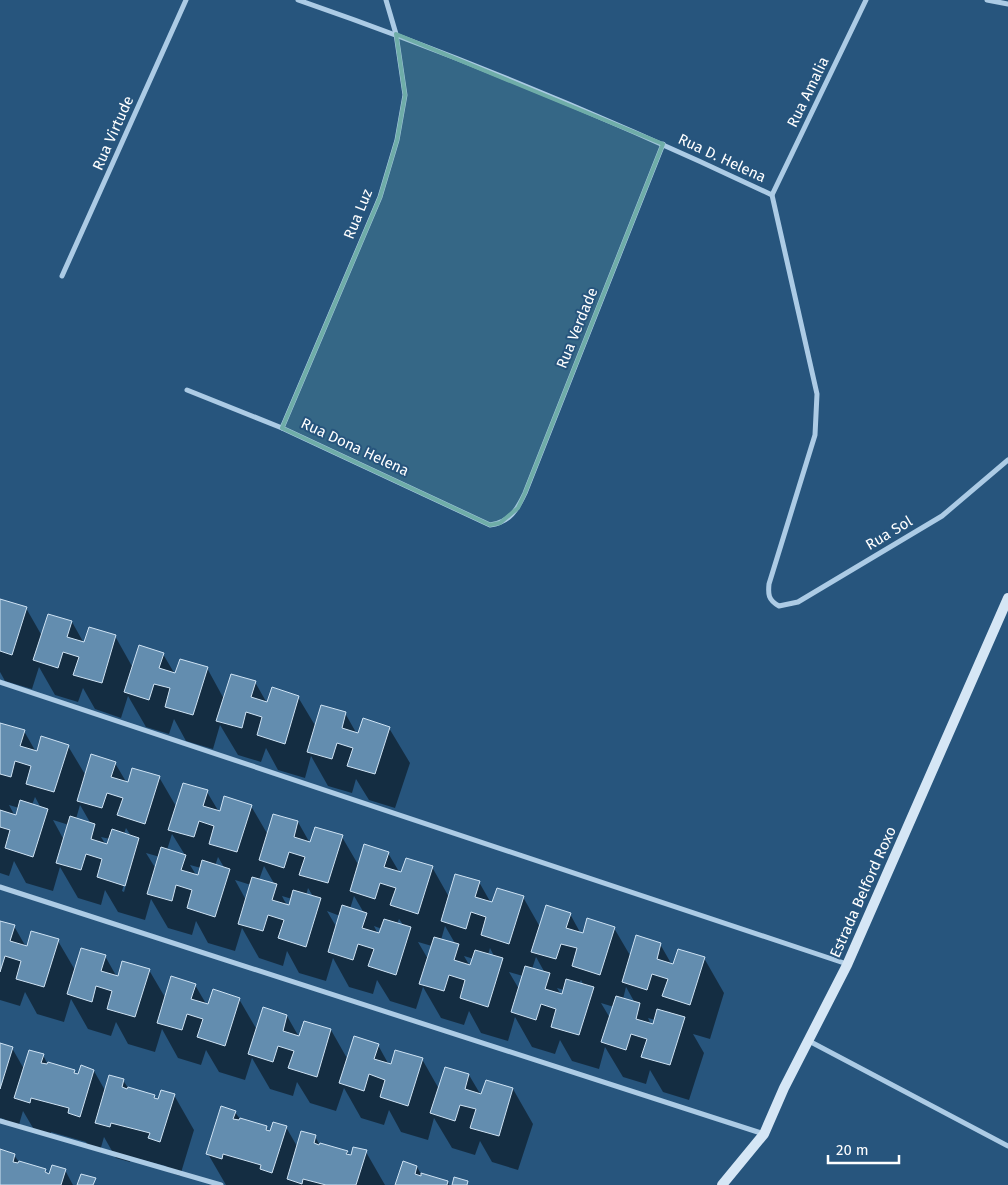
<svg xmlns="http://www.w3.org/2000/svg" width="1008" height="1185" viewBox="0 0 1008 1185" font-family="'Fira Sans',sans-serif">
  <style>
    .shadow { fill: #0007; fill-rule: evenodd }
    .building { fill: #638daf; stroke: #cfe3f4 }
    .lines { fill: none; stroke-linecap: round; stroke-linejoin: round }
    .street { stroke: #accbe5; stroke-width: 5 }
    .secondary { stroke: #d5e6f5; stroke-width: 10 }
    .marked { fill: #6fada8; fill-opacity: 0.2; stroke: #6fada8; stroke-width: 4; stroke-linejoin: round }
    .labels { text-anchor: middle; stroke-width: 4; stroke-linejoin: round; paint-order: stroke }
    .street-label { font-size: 15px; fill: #fff; stroke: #27557d }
  </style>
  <rect width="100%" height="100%" fill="#27557d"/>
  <g class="shadow">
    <path d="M0,600L26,608L42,636L72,622L85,645L115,636L133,668L163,654L176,676L207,668L224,699L255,682L268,705L298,697L316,727L345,713L358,736L389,728L410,763L395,808L369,800L356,779L352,793L328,786L311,756L305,778L278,770L266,748L261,762L238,755L220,725L213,749L186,741L174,719L169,734L146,727L128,696L121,718L95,709L83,688L78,702L55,695L39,667L32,689L5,681L0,672Z"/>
    <path d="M0,727L24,731L36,752L68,746L86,776L115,763L128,785L159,777L177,808L207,792L219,812L251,806L268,835L298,822L311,845L342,837L359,866L388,853L401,875L432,867L449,897L479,882L491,903L523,897L540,927L570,914L581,934L614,928L631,957L660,944L672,965L704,958L724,993L710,1039L693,1034L704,1053L689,1100L663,1092L650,1070L646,1084L623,1077L605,1047L599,1069L572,1061L560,1040L555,1054L532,1047L515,1017L508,1041L481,1033L469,1011L464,1025L441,1018L423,987L416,1009L390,1001L377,980L373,994L349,987L333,958L326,981L299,973L287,951L283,966L259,958L242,928L235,951L208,943L196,921L192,935L168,928L151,899L145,920L118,912L105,890L101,905L78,898L60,867L53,891L26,883L14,861L9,876L0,873ZM35,797L41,808L32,805ZM9,805L19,808L16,818ZM80,805L91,824L76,819ZM53,820L69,825L64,840ZM126,828L131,836L124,834ZM172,834L185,855L167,850ZM101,837L110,839L108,846L106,845ZM146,853L160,857L156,869ZM218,857L225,869L215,866ZM190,865L201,868L198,878ZM264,866L275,885L259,880ZM126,878H128L124,892L122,891ZM235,880L251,885L246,900ZM308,888L314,898L306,896ZM282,896L292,899L289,908L284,900ZM354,896L364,913L350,909ZM327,911L340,916L337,928ZM399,919L404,926L397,924ZM374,926L382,929L379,936ZM445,926L456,945L441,940ZM418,942L432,946L428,959ZM490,948L495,958L488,955ZM464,956L474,959L471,968ZM536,957L545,973L532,969ZM509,972L523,976L519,989ZM581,980L584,986L579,984ZM626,987L635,1003L623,999ZM557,988L564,990L562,996ZM601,1003L614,1007L610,1018ZM648,1018L655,1020L654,1025L651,1024Z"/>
    <path d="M0,922L14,926L26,947L58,941L75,970L105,956L118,979L149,970L166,999L195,985L208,1007L239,999L257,1030L287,1016L299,1037L331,1030L348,1060L378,1045L389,1065L422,1059L439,1089L469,1075L482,1097L513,1089L533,1124L518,1170L492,1162L480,1141L475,1155L452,1148L434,1118L428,1140L401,1132L389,1110L384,1125L361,1118L344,1088L336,1111L310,1103L297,1082L293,1096L270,1089L252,1058L245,1080L219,1072L206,1050L201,1065L178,1058L162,1029L155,1052L128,1044L116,1022L111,1036L88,1029L71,999L64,1022L37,1014L25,992L20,1006L0,1000Z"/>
    <path d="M0,1045L12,1048L24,1069L43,1055L47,1063L74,1071L77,1075L94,1071L106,1092L123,1080L128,1088L154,1096L157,1100L174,1095L194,1130L180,1176L169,1172L166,1166L131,1157L130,1162L116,1158L104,1137L100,1151L89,1148L86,1142L51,1132L50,1137L36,1133L23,1111L18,1128L8,1125L4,1119L0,1118Z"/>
    <path d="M235,1112L240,1119L266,1127L269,1132L286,1127L298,1148L315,1136L319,1144L347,1152L349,1156L366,1152L385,1185H226L208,1154Z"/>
    <path d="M0,1155H14L19,1162L45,1170L48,1175L65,1170L73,1185H0Z"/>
    <path d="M417,1167L421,1174L448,1182L449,1185H397Z"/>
  </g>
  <g class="building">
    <path d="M0,599L27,607L12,655L0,651Z"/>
    <path d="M48,614L72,621L67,637L84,642L89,627L116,635L102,683L73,675L79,657L63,652L58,668L33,660Z"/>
    <path d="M139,645L164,653L159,668L175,673L180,659L208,667L193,715L165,707L170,688L154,684L149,700L124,692Z"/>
    <path d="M231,674L256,681L251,697L267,702L272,687L299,696L285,744L257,735L262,717L246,712L242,728L216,721Z"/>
    <path d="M321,705L346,712L342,728L358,733L363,718L390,727L375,774L347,766L353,748L337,743L332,759L307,752Z"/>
    <path d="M0,723L25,730L20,746L37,751L41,736L69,745L54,792L26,784L31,766L15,761L11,777L0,774Z"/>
    <path d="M91,754L116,762L111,777L128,782L132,768L160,776L145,824L117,815L123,798L107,793L102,808L77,801Z"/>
    <path d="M183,783L208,790L203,806L220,811L224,796L252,805L237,852L209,844L214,826L199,821L194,837L168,830Z"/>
    <path d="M20,800L48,809L33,857L5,848L10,830L0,827V810L16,815Z"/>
    <path d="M273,814L298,821L294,837L310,842L315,827L343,835L328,883L299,875L305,857L289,852L284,868L259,860Z"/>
    <path d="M70,816L95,824L91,839L107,844L112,829L139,838L125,886L97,877L102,859L86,854L81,870L56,863Z"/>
    <path d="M364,844L389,852L384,867L401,872L406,858L433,866L418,914L390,905L396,888L380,883L375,899L350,891Z"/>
    <path d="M161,847L186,855L181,870L198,875L202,860L230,869L215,917L187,908L192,890L176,885L172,901L147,894Z"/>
    <path d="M455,874L480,881L475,897L492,902L497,888L524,896L509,944L481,935L486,917L471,912L466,929L441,921Z"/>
    <path d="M252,877L277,884L272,900L289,905L293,890L321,898L306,947L278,938L284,920L268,915L263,931L238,924Z"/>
    <path d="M342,905L367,913L362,928L379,933L384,919L411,927L396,975L368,966L374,949L358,944L353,960L328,952Z"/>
    <path d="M546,905L571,913L566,928L583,933L587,918L615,927L600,975L572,966L577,948L561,944L556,959L531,952Z"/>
    <path d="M0,921L15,925L10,941L27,946L31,931L59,939L44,987L16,979L21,961L5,956L0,972Z"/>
    <path d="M636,935L661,943L657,959L673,964L678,949L705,957L690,1005L662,996L668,979L652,974L647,990L622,982Z"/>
    <path d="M434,937L459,944L454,960L470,965L475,950L503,958L488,1007L460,998L465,980L449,975L444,991L419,984Z"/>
    <path d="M81,948L106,955L101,971L118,976L122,961L150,969L135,1017L107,1009L112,991L96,986L92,1002L67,994Z"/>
    <path d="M525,966L550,973L545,989L562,994L566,979L594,987L579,1035L551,1027L556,1009L541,1004L536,1020L511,1012Z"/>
    <path d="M171,976L196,984L191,999L208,1004L213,989L240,998L225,1046L197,1037L203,1019L187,1014L182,1030L157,1023Z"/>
    <path d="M616,996L640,1003L636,1019L653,1024L657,1009L685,1017L670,1065L641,1057L647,1039L631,1034L626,1050L601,1042Z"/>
    <path d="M263,1007L287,1015L283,1031L299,1036L304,1021L331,1029L317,1077L288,1068L294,1051L278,1046L273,1062L248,1054Z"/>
    <path d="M354,1036L379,1044L374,1059L391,1064L395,1050L423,1058L408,1106L380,1097L385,1080L369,1074L364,1091L339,1083Z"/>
    <path d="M0,1043L13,1047L0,1089Z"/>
    <path d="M29,1050L44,1054L41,1063L47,1064L48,1062L75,1070L74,1073L78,1074L81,1065L94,1070L80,1117L68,1113L69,1108L31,1098L30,1103L14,1098Z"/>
    <path d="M445,1067L469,1074L465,1089L481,1094L486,1080L513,1088L499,1136L470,1128L476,1109L460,1105L455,1121L430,1113Z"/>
    <path d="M109,1075L124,1079L122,1087L127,1089L128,1087L155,1095L154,1098L158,1099L161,1090L175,1094L160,1142L148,1138L150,1133L111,1123L110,1127L95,1123Z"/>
    <path d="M221,1106L236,1111L233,1119L239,1120L240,1118L267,1126L266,1130L270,1131L273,1122L287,1126L272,1173L260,1169L261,1165L223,1154L222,1159L206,1154Z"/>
    <path d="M301,1131L316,1135L314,1143L319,1145L320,1143L348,1151L346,1154L351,1155L353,1147L367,1150L356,1185H326L303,1179L302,1184L287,1179Z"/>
    <path d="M0,1149L15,1154L13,1162L18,1163L19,1161L46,1169L45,1172L49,1174L52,1165L66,1169L61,1185H0Z"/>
    <path d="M403,1161L417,1166L415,1174L421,1176V1173L448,1181L447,1185H395Z"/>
    <path d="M81,1174L96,1178L93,1185H77Z"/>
    <path d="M454,1177L468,1181L467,1185H452Z"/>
  </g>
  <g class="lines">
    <g class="street">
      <path d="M298,0C460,56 618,122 772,195L817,394L815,435L769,584C768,594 768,600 779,606L798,602L942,516L1008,460"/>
      <path d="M987,0L1008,4"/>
      <path d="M772,195L866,0"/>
      <path d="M62,276L186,0"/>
      <path d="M187,390L282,428L490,525C510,522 517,510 525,493L663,144"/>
      <path d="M282,428L380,197L397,140L405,95L396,34L386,0"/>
      <path d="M0,682L847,964"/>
      <path d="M0,887L764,1134"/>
      <path d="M809,1041L1008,1146"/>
      <path d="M0,1121L221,1185"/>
    </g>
    <path class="secondary" d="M722,1185L764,1134L784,1088L847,965L1008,598"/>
  </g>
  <path class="marked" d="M396,34L663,144L525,493L518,508L500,523L490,525L282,428L380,197L397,140L405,95Z"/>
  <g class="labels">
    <g class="street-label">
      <text transform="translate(808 92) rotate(-64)" y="5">Rua Amalia</text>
      <text transform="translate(113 133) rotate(-66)" y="5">Rua Virtude</text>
      <text transform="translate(722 158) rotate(25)" y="5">Rua D. Helena</text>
      <text transform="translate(358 214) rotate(-68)" y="5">Rua Luz</text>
      <text transform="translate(577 328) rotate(-68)" y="5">Rua Verdade</text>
      <text transform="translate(355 447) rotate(25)" y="5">Rua Dona Helena</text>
      <text transform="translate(889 533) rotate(-31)" y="5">Rua Sol</text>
      <text transform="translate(863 892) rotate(-66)" y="5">Estrada Belford Roxo</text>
    </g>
  </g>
  <path d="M828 1155v8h71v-8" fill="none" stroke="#ffffff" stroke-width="2.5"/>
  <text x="836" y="1155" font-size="15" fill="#ffffff" stroke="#27557d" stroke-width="4" paint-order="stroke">20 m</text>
</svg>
